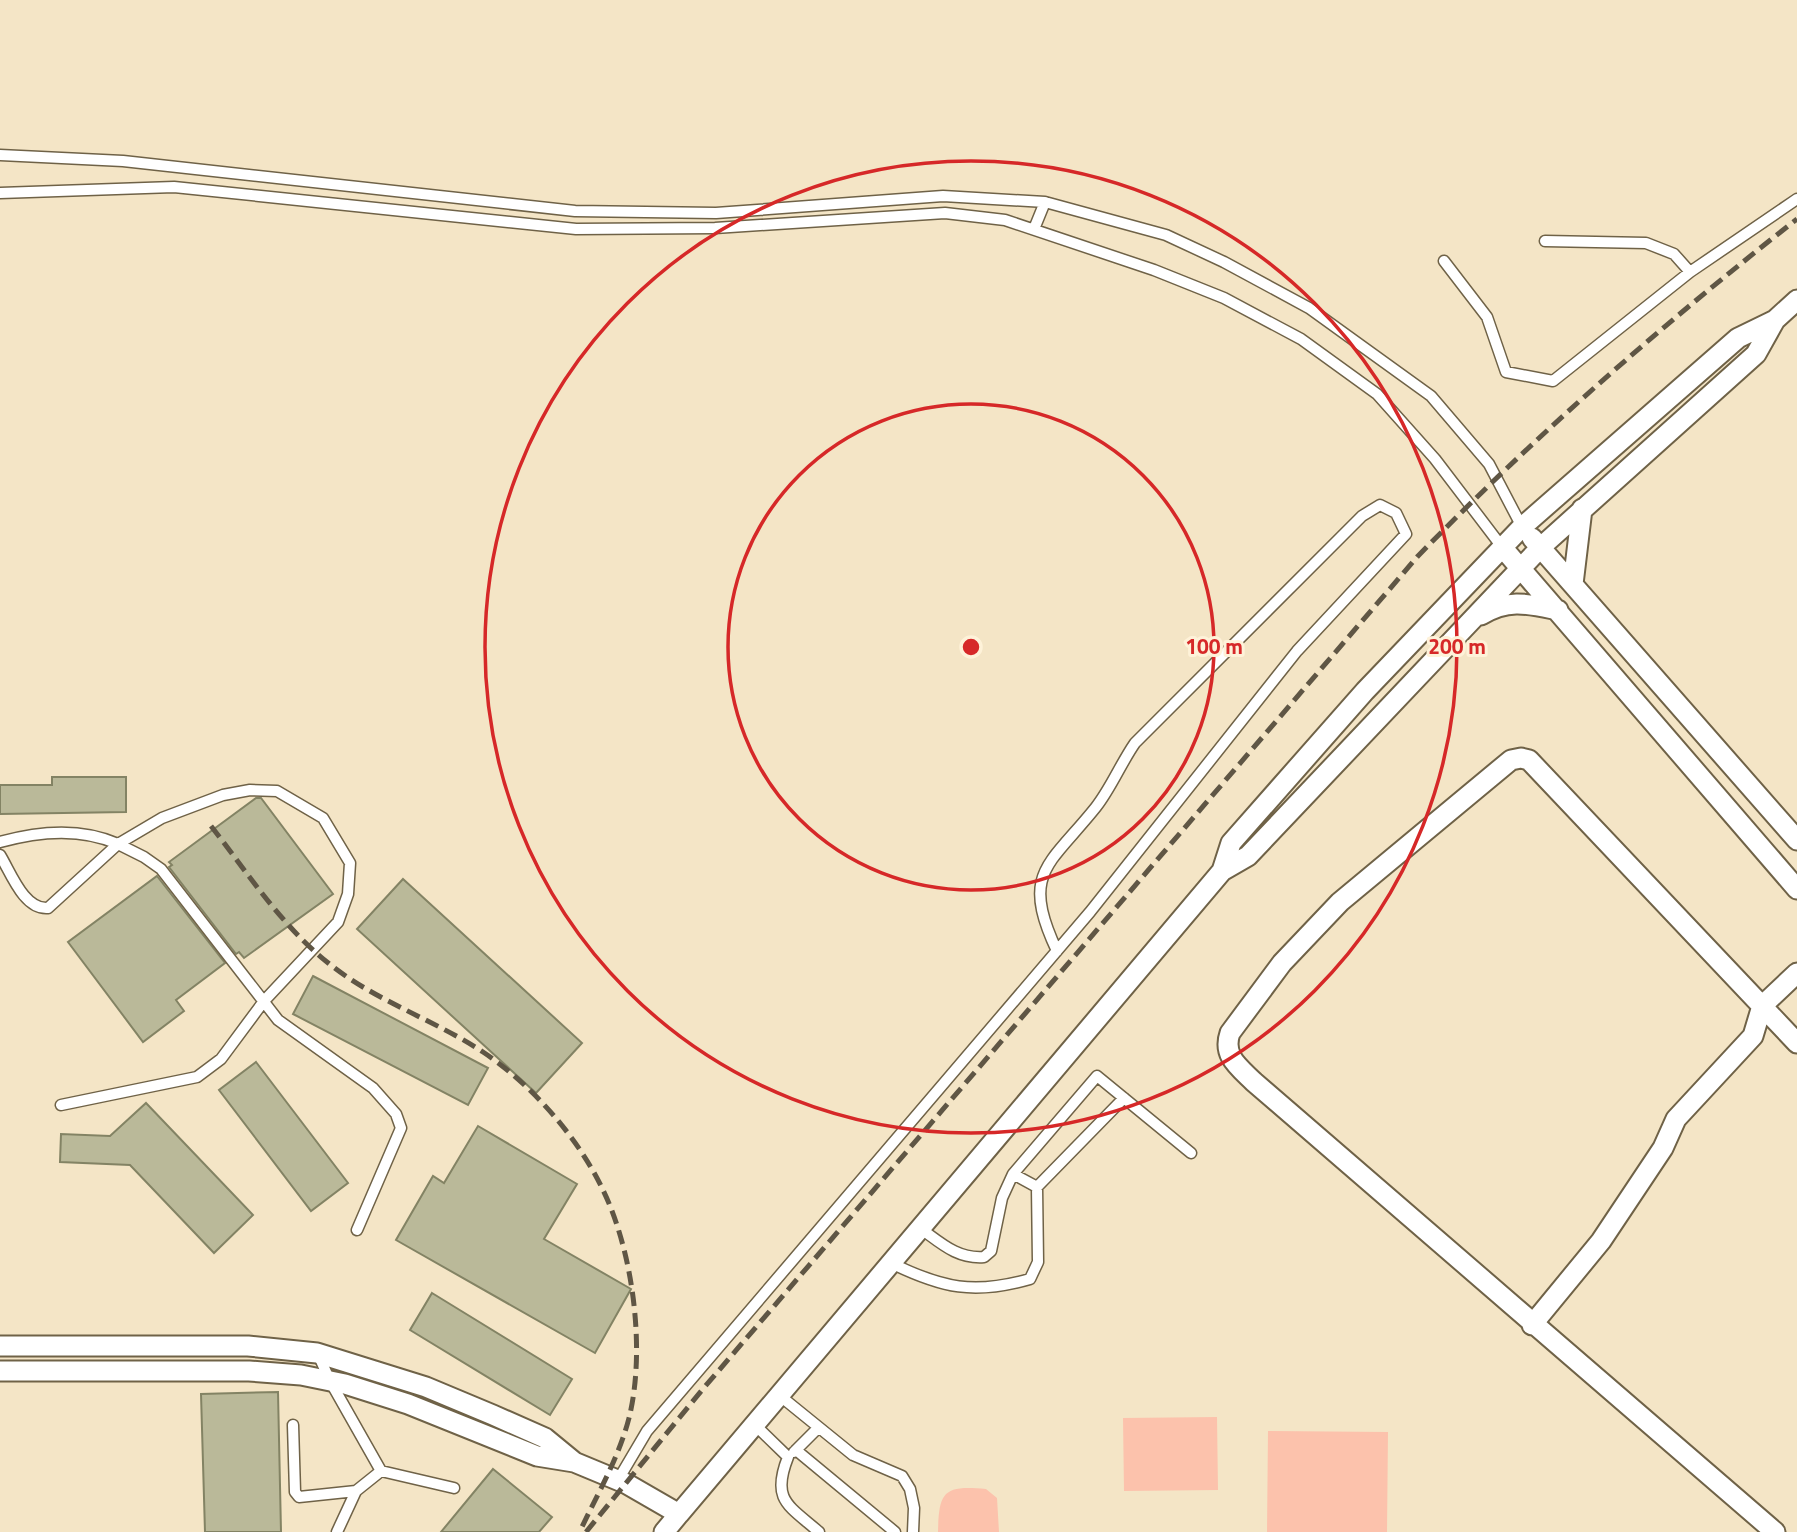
<svg xmlns="http://www.w3.org/2000/svg" width="1797" height="1532" font-family="'Titillium Web',sans-serif">
  <rect width="100%" height="100%" fill="#f4e5c6"/>
  <path fill="#fcc2ac" d="M1217 1417 1218 1490 1124 1491 1123 1418Z
    M1268 1431 1388 1432 1387 1532H1267Z
    M986 1489 997 1498 999 1532H938C939 1492 943 1485 986 1489Z"/>
  <path fill="#bab999" stroke="#838364" stroke-width="2" d="M52 777H126V812L0 814V785H52Z
    M256 798H261L333 894 244 958 239 952 236 954 169 867 172 865 169 862Z
    M157 876 225 963 176 1000 184 1011 143 1042 68 942Z
    M403 879 582 1043 536 1093 357 929Z
    M313 976 488 1068 468 1105 293 1014Z
    M256 1062 348 1183 311 1211 219 1090Z
    M146 1103 253 1215 214 1253 130 1165 60 1162 61 1134 110 1136Z
    M478 1126 577 1184 544 1239 631 1289 595 1353 396 1240 433 1176 444 1183Z
    M432 1293 572 1379 550 1415 410 1330Z
    M278 1392 281 1532H205L201 1394Z
    M493 1469 552 1517 539 1532H441Z"/>
  <g fill="none" stroke-linecap="round" stroke-linejoin="round">
    <defs>
      <path id="lane" d="M0 155 123 161 575 211 716 213 943 196 1045 202 1166 235 1224 262 1309 308 1431 396 1489 464 1522 527
        M0 193 174 187 576 229 715 228 945 213 1005 220 1154 270 1224 298 1301 339 1377 394 1435 459 1502 547
        M1034 229 1045 202
        M1545 241 1646 243 1674 254 1690 272
        M1444 261 1487 317 1506 372 1553 381 1690 272 1797 199
        M0 842C39 831 80 827 118 844L48 908C24 910 11 873 0 855
        M61 1105 197 1077 221 1059 264 1001 338 922 348 894 350 863 323 818 277 791 250 790 223 795 162 818 118 844 144 857 161 869 278 1020 373 1088 396 1114 401 1128 357 1230
        M1013 1174 1097 1076 1191 1153
        M1037 1187 1124 1098
        M891 1263C942 1288 974 1295 1030 1279L1038 1262 1037 1187 1013 1174 1002 1198 991 1251 984 1257C957 1259 941 1243 920 1228
        M318 1354 330 1381 381 1471
        M779 1395 853 1455 902 1476 910 1489 914 1508 913 1532
        M754 1424 788 1457C771 1500 788 1505 819 1532
        M293 1425 295 1492 299 1497 356 1491
        M796 1450 895 1532
        M794 1452 818 1428
        M618 1480 647 1431 1090 912 1297 651 1406 534 1396 513 1380 505 1362 516 1135 743C1121 763 1111 788 1096 807 1049 866 1020 872 1057 951
        M337 1532 356 1491 381 1471 454 1488"/>
      <path id="street" d="M1532 538 1797 840
        M1502 547 1797 889
        M1573 584 1582 509
        M1481 615C1508 598 1529 604 1558 610
        M1222 871 1231 843 1365 691 1522 527 1738 338 1775 320 1797 300
        M1532 1325 1601 1241 1663 1148 1676 1119 1753 1036 1762 1006 1797 973
        M0 1346H248L317 1353 426 1387 493 1415 545 1438 573 1461
        M0 1371H249L301 1375 345 1384 408 1404 537 1456 574 1462 627 1484 679 1514 1222 871 1248 856 1541 547 1756 354 1775 320
        M664 1532 679 1514
        M1775 1532 1254 1082C1239 1067 1222 1056 1230 1033L1282 963 1340 902 1511 760 1521 758 1529 760 1797 1043"/>
    </defs>
    <use href="#lane" stroke="#6f6247" stroke-width="13"/>
    <use href="#street" stroke="#6f6247" stroke-width="23"/>
    <use href="#lane" stroke="#fff" stroke-width="10"/>
    <use href="#street" stroke="#fff" stroke-width="19"/>
    <path stroke="#5f5645" stroke-width="5" stroke-dasharray="14 7" stroke-linecap="butt" d="M211 826C247 872 281 925 327 962 373 1000 433 1019 483 1052 531 1084 578 1137 603 1190 633 1252 646 1350 629 1418 619 1457 598 1493 581 1529
      M586 1532 702 1390 1418 556C1537 434 1663 324 1797 219"/>
  </g>
  <g fill="none" stroke="#d62828" stroke-width="3.5">
    <circle cx="971" cy="647" r="243"/>
    <circle cx="971" cy="647" r="486"/>
  </g>
  <circle cx="971" cy="647" r="10" fill="#d62828" stroke="#fef2d9" stroke-width="3.5"/>
  <g font-size="21" text-anchor="middle" font-weight="bold" fill="#d62828" stroke="#fef2d9" stroke-width="6" stroke-linejoin="round" paint-order="stroke">
    <text x="1214" y="654">100 m</text>
    <text x="1457" y="654">200 m</text>
  </g>
</svg>
